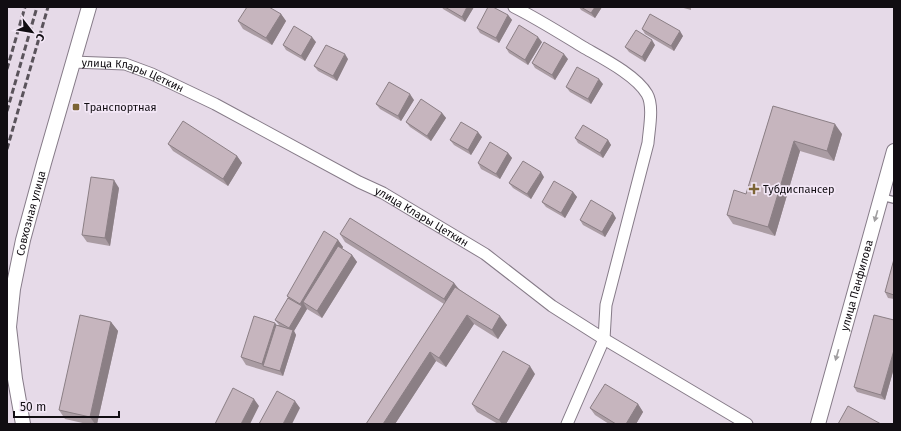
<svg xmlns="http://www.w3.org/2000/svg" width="901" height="431" font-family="'Fira Sans',sans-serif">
  <rect width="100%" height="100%" fill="#e6dae8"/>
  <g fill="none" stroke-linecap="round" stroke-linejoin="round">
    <defs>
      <path id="service" d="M882 197 894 200"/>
      <g id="minor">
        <path d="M514 7C538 19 560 33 583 47 602 58 636 75 647 94 654 106 649 129 648 143L606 305 604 339 567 424"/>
        <path id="s1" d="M73 62 125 64 152 74 215 104 359 182 383 193 485 254 552 306 604 339 747 424"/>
      </g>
      <g id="tertiary">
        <path id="s2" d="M23 424 15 379 9 327 13 289 23 240 44 163 89 7"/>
        <path id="s3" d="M818 424 894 151"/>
      </g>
    </defs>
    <use href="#service" stroke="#867b88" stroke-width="8"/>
    <use href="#minor" stroke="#867b88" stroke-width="13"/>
    <use href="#tertiary" stroke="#867b88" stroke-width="16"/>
    <use href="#service" stroke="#fff" stroke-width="5.5"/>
    <use href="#minor" stroke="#fff" stroke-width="11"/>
    <use href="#tertiary" stroke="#fff" stroke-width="14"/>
    <path stroke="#5a535b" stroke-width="3" stroke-dasharray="6 3" stroke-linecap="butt" d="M7 69 25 7
      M7 111 37 7
      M7 149 48 7"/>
  </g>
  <path fill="#aa9ca3" d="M442 7H474L465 22 443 9Z
    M579 7H602L595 18 581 10Z
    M680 7H691V10Z
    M281 14 286 21 272 45 243 29 238 21Z
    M508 15 512 20 499 43 480 33 477 28Z
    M642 29 683 36 674 51 645 34Z
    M316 42 305 61 286 50 283 45Z
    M542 42 528 65 509 53 506 48Z
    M655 45 645 62 629 52 625 47Z
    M348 59 337 81 318 71 314 66Z
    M568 59 555 80 535 68 532 63Z
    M603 84 591 104 570 92 566 87Z
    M414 100 401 121 380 109 376 104Z
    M773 106 842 134 834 161 800 151 775 236 733 224 727 215 746 194Z
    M442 113 446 118 431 141 410 127 406 122Z
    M482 137 471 155 454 145 450 140Z
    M575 138 608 140 611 145 603 158 578 143Z
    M168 144 237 156 242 163 228 186 173 151Z
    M508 153 512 158 500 179 481 169 478 163Z
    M544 177 531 199 513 188 509 183Z
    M119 188 110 246 87 242 82 235Z
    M573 192 577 197 565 218 546 207 542 202Z
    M616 218 605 237 583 225 580 220Z
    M340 234 454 283 459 289 507 325 498 339 474 324 446 367 436 361 395 424H366L444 304 345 242Z
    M338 240 343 247 342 249 352 255 357 262 322 318 307 309 294 331 296 335 283 376 246 365 241 357 275 323 276 325H279L275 320 288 298 287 296Z
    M894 259V299L888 298 885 292Z
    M894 320V368L885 400 857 392 854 387Z
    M111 322 118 331 97 424H87L65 419 59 410Z
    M535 374 506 424H498L477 412 472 404Z
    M638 404 643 412 636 424H609L595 415 590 408Z"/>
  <path fill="#8b7f85" d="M467 7H474L465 22 462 17Z
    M595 7H602L595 18 591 13Z
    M281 14 286 21 272 45 266 38Z
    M508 15 512 20 499 43 496 38Z
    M680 31 683 36 674 51 671 46Z
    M312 37 316 42 305 61 301 56Z
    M538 37 542 42 528 65 525 60Z
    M652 40 655 45 645 62 642 57Z
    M345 54 348 59 337 81 333 76Z
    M564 54 568 59 555 80 552 75Z
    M599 79 603 84 591 104 588 99Z
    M410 94 414 100 401 121 398 116Z
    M442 113 446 118 431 141 427 136Z
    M835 124 842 134 834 161 827 151Z
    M478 132 482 137 471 155 468 150Z
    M608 140 611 145 603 158 600 153Z
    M794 141 800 151 775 236 768 227Z
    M508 153 512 158 500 179 496 174Z
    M237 156 242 163 228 186 223 179Z
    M541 172 544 177 531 199 527 194Z
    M114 180 119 188 110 246 105 238Z
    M573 192 577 197 565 218 561 213Z
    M613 213 616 218 605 237 602 232Z
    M338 240 343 247 309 306 303 302 307 309 294 331 296 335 283 376 280 371 289 328 302 306 300 304Z
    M352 255 357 262 322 318 317 311Z
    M454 283 459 290 449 307 444 299Z
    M467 315 474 324 446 367 439 358Z
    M500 316 507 325 498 339 492 330Z
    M111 322 118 331 97 424H95L90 417Z
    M275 323 280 330 263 366 262 364Z
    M894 350V368L885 400 881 395Z
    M430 352 436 361 395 424H383Z
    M530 366 535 374 506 424H502L499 420Z
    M254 399 259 406 250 424H241Z
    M295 401 300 408 292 424H283Z
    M638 404 643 412 636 424H626Z"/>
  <path fill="#c6b5be" stroke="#8b7f85" d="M247 7H269L281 14 266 38 238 21Z
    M445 7H467L462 17Z
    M488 7H493L508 15 496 38 477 28Z
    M581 7H595L591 13Z
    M650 14 680 31 671 46 642 29Z
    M519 25 538 37 525 60 506 48Z
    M294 26 312 37 301 56 283 45Z
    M636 30 652 40 642 57 625 47Z
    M544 42 564 54 552 75 532 63Z
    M326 45 345 54 333 76 314 66Z
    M577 67 599 79 588 99 566 87Z
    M389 82 410 94 398 116 376 104Z
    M421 99 442 113 427 136 406 122Z
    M773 106 835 124 827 151 794 141 768 227 727 215 734 190 746 194Z
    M183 121 237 156 223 179 168 144Z
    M461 122 478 132 468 150 450 140Z
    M583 125 608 140 600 153 575 138Z
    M490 142 508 153 496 174 478 163Z
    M523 161 541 172 527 194 509 183Z
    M91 177 114 180 105 238 82 235Z
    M554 181 573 192 561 213 542 202Z
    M591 200 613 213 602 232 580 220Z
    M350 218 454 283 444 299 340 234Z
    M324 231 338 240 300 304 287 296Z
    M338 246 352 255 317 311 303 302Z
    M894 259V295L885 292Z
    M455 287 500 316 492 330 467 315 439 358 430 352 383 424H366Z
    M288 298 302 306 289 328 275 320Z
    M80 315 111 322 90 417 59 410Z
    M874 315 894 320V350L881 395 854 387Z
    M254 316 275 323 262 364 241 357Z
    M276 325 293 330 280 371 263 366Z
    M503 351 530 366 499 420 472 404Z
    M605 384 638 404 626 424H616L590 408Z
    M233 388 254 399 241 424H215Z
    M277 391 295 401 283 424H259Z
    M848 406 881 424H838Z"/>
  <defs><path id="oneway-solid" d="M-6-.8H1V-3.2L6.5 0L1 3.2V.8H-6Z"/></defs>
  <g fill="#a09ea0">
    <use href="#oneway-solid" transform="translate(876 216) rotate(106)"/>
    <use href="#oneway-solid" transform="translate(837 355) rotate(106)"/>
  </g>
  <g fill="#7c6435" stroke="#f3e7f6" stroke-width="1.5">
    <rect x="72" y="103" width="8" height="8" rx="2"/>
    <path d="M752 183h4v4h4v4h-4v4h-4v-4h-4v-4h4z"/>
  </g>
  <g text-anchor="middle" stroke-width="3.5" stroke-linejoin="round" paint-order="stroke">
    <g font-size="11" fill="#110d12" stroke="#f3e7f6">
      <text dy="4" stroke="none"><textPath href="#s1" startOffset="62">улица Клары Цеткин</textPath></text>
      <text dy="4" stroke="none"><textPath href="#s2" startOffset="214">Совхозная улица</textPath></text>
      <text dy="4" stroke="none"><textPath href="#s1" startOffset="386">улица Клары Цеткин</textPath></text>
      <text dy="4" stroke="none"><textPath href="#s3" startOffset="144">улица Панфилова</textPath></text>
    </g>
    <g font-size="11" fill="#110d12" stroke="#f3e7f6" text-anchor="start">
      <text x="84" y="111">Транспортная</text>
      <text x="763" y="193">Тубдиспансер</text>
    </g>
  </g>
  <rect width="901" height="431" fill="none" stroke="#110d12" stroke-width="16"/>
  <g transform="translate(32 32) rotate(121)" stroke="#f3e7f6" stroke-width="3" paint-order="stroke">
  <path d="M0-3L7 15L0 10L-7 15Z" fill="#110d12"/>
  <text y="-6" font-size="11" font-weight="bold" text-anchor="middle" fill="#110d12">С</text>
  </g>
  <path d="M14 411v6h105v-6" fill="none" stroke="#110d12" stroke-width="2"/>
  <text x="20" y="411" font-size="12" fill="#110d12" stroke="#f3e7f6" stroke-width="3" paint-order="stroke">50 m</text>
</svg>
